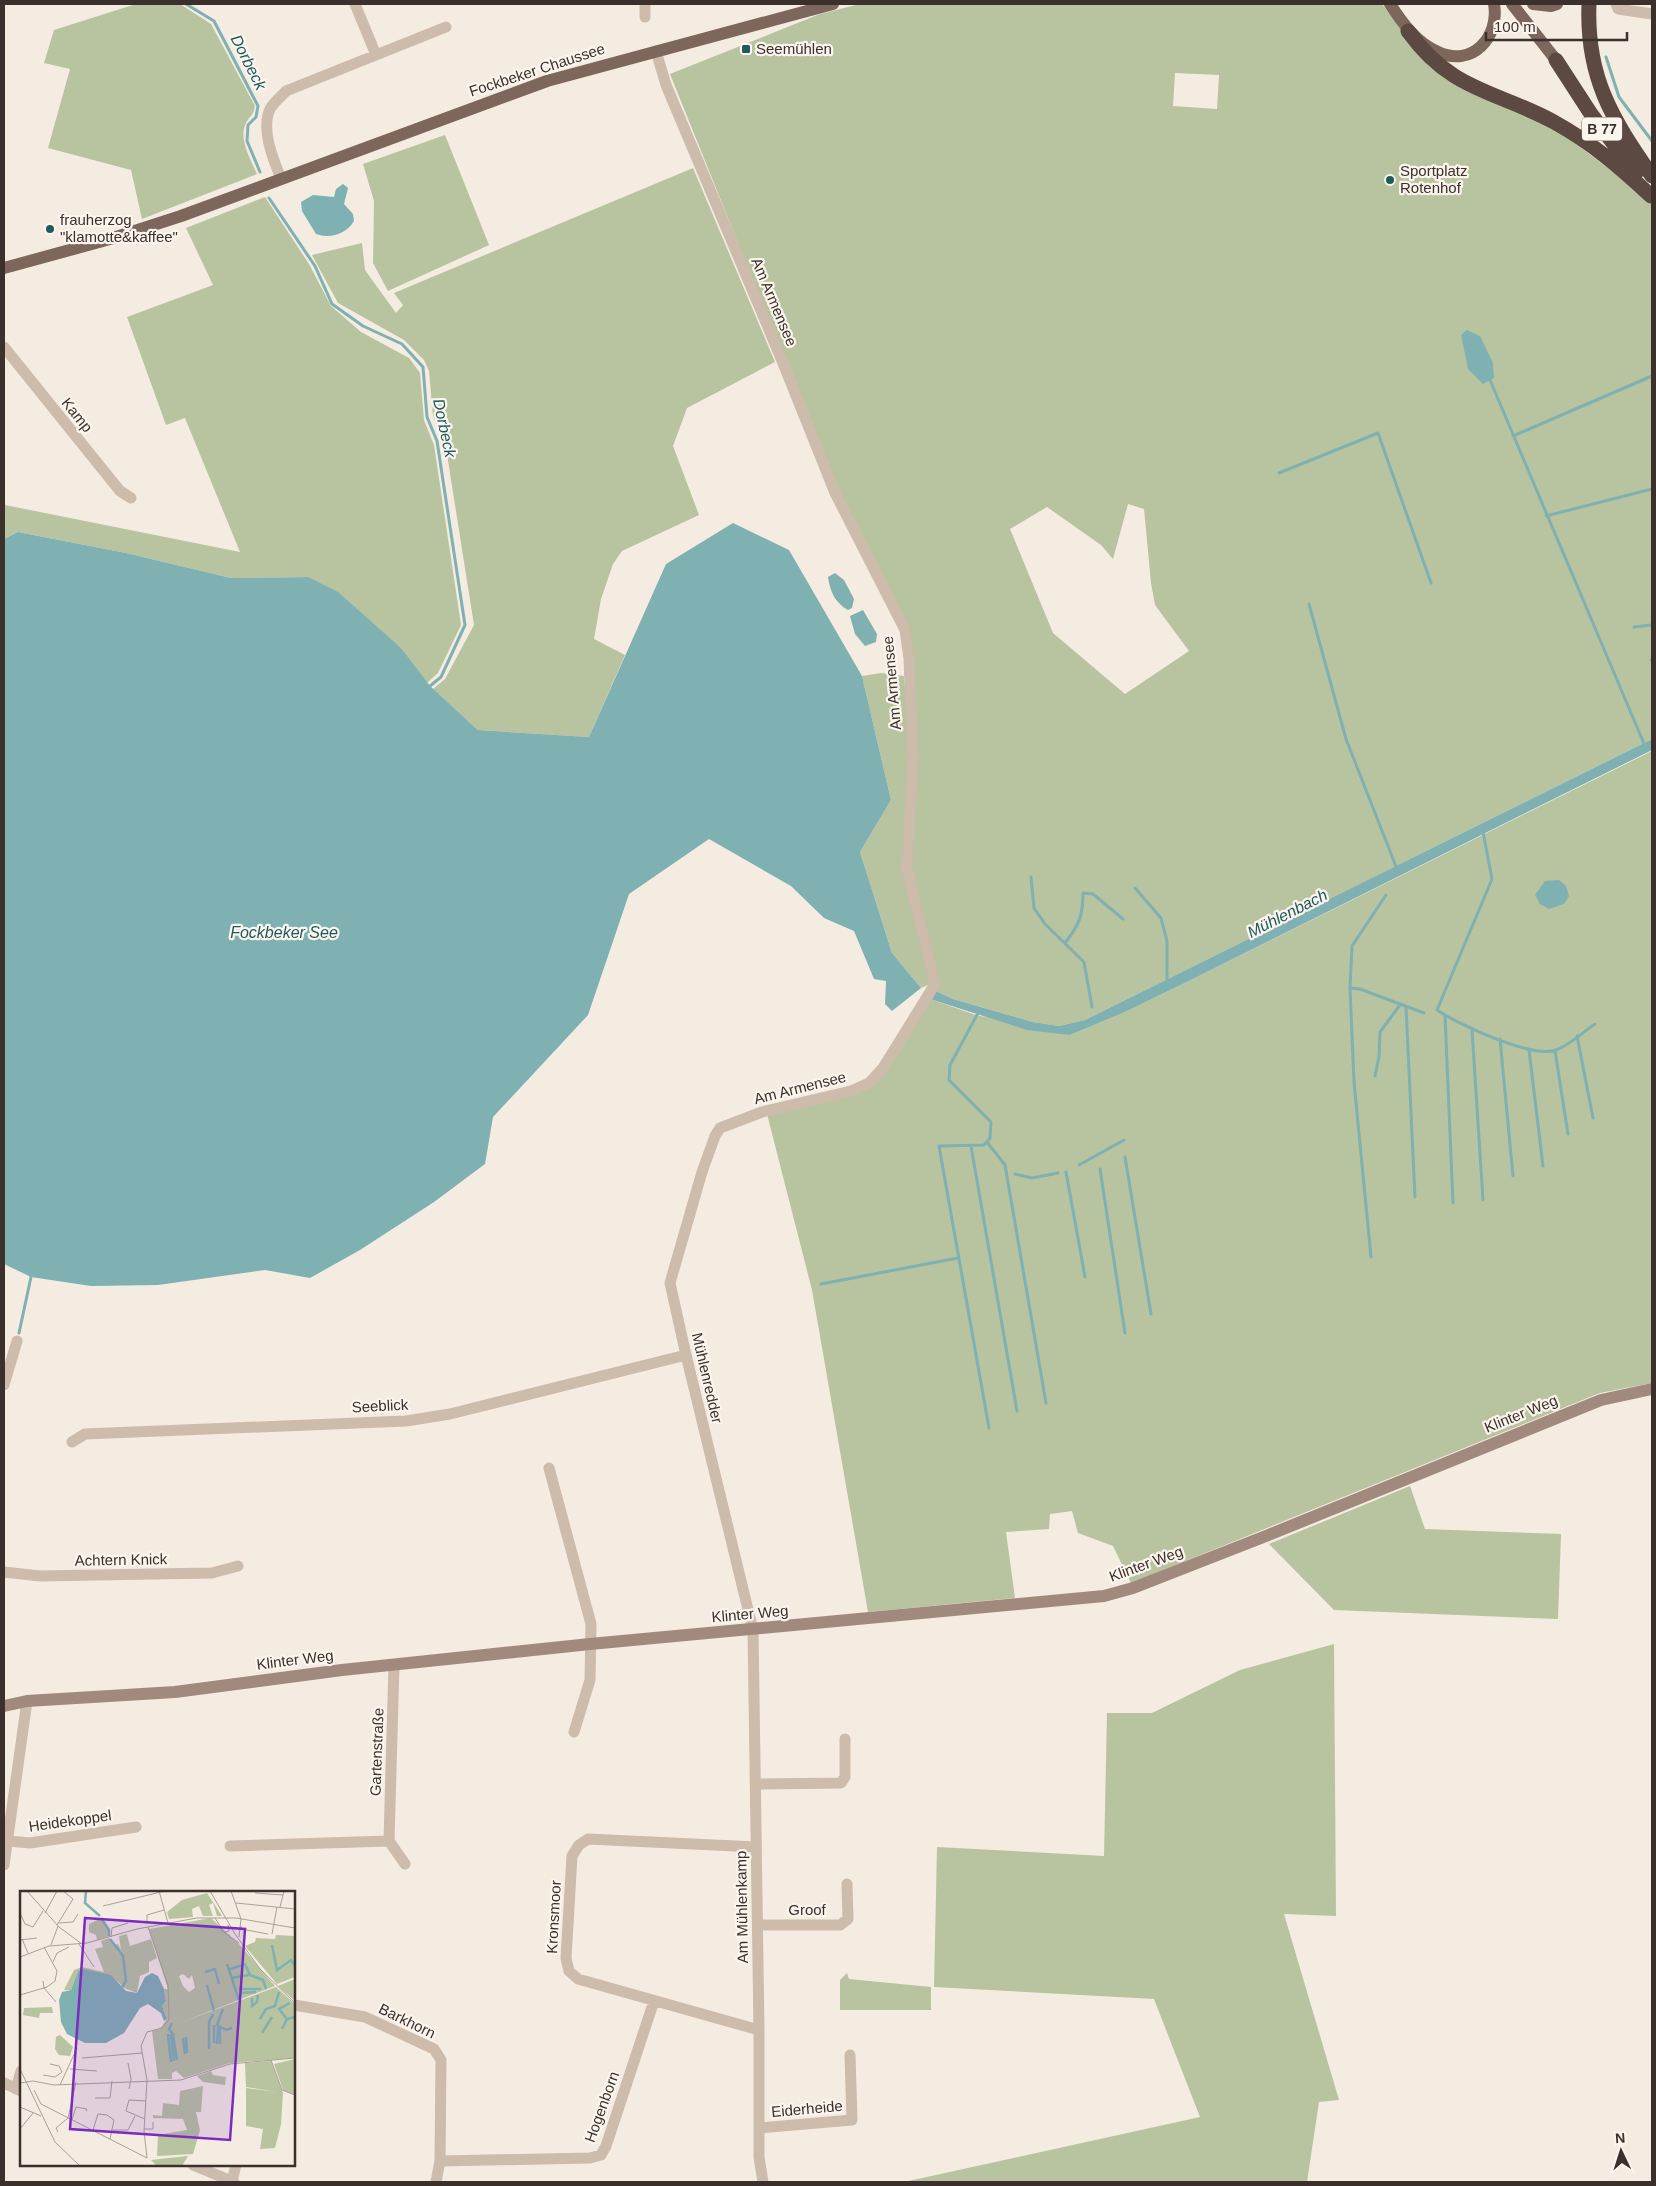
<svg xmlns="http://www.w3.org/2000/svg" width="1656" height="2186" font-family="Helvetica,sans-serif">
  <rect width="100%" height="100%" fill="#f4ebe1"/>
  <path fill="#b8c4a0" fill-rule="evenodd" d="M136 4H180L211 24 255 106C253 117 250 115 246 123 238 139 251 160 257 174L142 219 131 170 48 148 70 69 44 63 54 30Z
    M860 4H1382L1417 50 1551 125 1645 196 1652 205V739L1085 1020 1059 1026 1033 1022 953 999 934 990 911 869 907 630 838 491 670 74 820 14ZM1175 73 1219 75 1217 109 1173 106ZM1128 504 1144 509 1151 583 1155 605 1189 651 1125 694 1053 633 1010 529 1047 507 1101 545 1113 559Z
    M445 135 489 245 388 291 373 263 374 201 363 164Z
    M693 168 775 362 687 408 673 446 699 515 622 551 613 564 601 599 594 639 625 655 589 737 478 730 433 689 445 679 474 625 446 448 433 416 429 371 424 360 404 340 338 303 312 255 362 243 365 270 396 313 403 305 394 293Z
    M265 197 309 264 331 306 361 332 409 358 420 373 424 420 434 445 461 625 438 673 427 683 402 649 308 577 231 578 126 553 18 532 4 539V506L5 505 240 552 185 418 166 425 127 317 213 285 186 228Z
    M881 673 904 676 910 756 902 869 933 983 921 988 892 953 860 852 891 800 862 676Z
    M1652 751V1383L1600 1393 1131 1583 1113 1546 1078 1533 1072 1511 1050 1514 1049 1529 1006 1532 1015 1598 868 1612 812 1290 767 1114 871 1087 930 999 976 1015 1070 1035 1125 1012 1189 981Z
    M1410 1486 1425 1529 1561 1534 1558 1619 1334 1610 1269 1544Z
    M1334 1644 1336 1916 1284 1914 1339 2100 1319 2102 1307 2182H904L1200 2117 1154 1999 934 1987 937 1847 1104 1856 1107 1713H1152L1240 1670Z
    M847 1973 849 1979 931 1987V2010H840V1980Z"/>
  <path fill="#7fb0b2" d="M343 184 348 188 344 204 353 214 354 221C346 234 331 239 316 234L302 211 301 202 313 195 334 197 336 189Z
    M1467 330 1480 336 1493 363 1494 378 1483 384 1468 369 1461 335Z
    M733 523 789 550 862 676 891 800 860 852 892 953 921 988 892 1011 885 1004 886 981 874 979 854 931 824 918 791 886 709 839 629 894 588 1015 493 1117 485 1164 434 1202 360 1250 310 1278 265 1270 158 1285 91 1286 31 1277 4 1264V539L18 532 126 553 231 578 308 577 338 592 402 649 430 686 478 730 589 737 666 564Z
    M835 573 844 580 854 599 852 608 848 610C835 603 830 591 828 577Z
    M863 610 877 634 876 642 865 646 855 634 850 616Z
    M1652 739V750L1189 981 1125 1012 1070 1035 1027 1030 930 999 934 990 953 999 1033 1022 1059 1026 1085 1020Z
    M1559 880 1566 886 1569 896 1564 904 1549 909 1540 904 1535 895 1545 881Z"/>
  <g fill="none" stroke-linecap="round" stroke-linejoin="round">
    <path stroke="#7fb0b2" stroke-width="3" d="M186 4 214 21 258 106 256 117 248 125 247 141 260 172
      M1606 57 1619 97 1652 141
      M269 198 315 266 332 304 363 326 402 344 423 367 427 417 437 441 465 625 441 677 430 686
      M1490 380 1645 746
      M1513 436 1652 376
      M1279 473 1378 433 1431 583
      M1546 516 1652 489
      M1309 604 1346 739 1397 869
      M1634 627 1652 625
      M1651 660H1652
      M1483 832 1492 879 1437 1010C1457 1024 1533 1059 1556 1050 1570 1045 1583 1032 1595 1024
      M1031 877 1034 908 1045 924 1084 962 1092 1007
      M1135 888 1161 918 1167 941V984
      M1065 943C1079 925 1083 916 1083 893L1093 894 1123 919
      M1350 988 1360 989 1424 1013
      M1406 1007 1415 1197
      M978 1013 950 1065 949 1080 991 1122 990 1138 984 1145 939 1146 989 1428
      M1445 1016 1453 1203
      M1472 1030 1483 1200
      M1577 1036 1593 1118
      M1500 1039 1513 1176
      M1529 1050 1543 1166
      M1555 1051 1568 1134
      M1375 1076 1379 1057 1380 1032 1400 1005
      M987 1142 1005 1165 1046 1403
      M971 1146 1017 1411
      M1125 1157 1151 1314
      M1079 1165 1124 1140
      M1100 1169 1125 1333
      M1066 1172 1085 1277
      M1015 1174 1032 1178 1058 1173
      M1371 1257 1354 1082 1350 988 1352 946 1386 895
      M821 1284 958 1258
      M19 1333 31 1277"/>
    <path stroke="#cdbbac" stroke-width="11" d="M355 4 376 55
      M645 4V17
      M1616 4 1618 9 1652 14
      M656 51 666 85 783 363 835 493 905 630 909 659 913 756 907 869 935 984 883 1068 869 1083 851 1091 762 1112 720 1128 715 1136 702 1172 670 1283 686 1355 753 1630 759 2030V2157L763 2182
      M281 178C273 160 261 128 270 109 273 103 282 96 286 91L446 27
      M4 347 120 491 131 498
      M4 1385 17 1341
      M72 1442 85 1434 406 1421 450 1414 686 1355
      M549 1468 591 1624 590 1680 574 1732
      M4 1572 40 1576 212 1573 238 1566
      M756 1784 841 1783 845 1777V1739
      M8 1841 30 1843 136 1827
      M389 1841 405 1864
      M230 1846 389 1841 394 1665
      M756 1847 588 1839 579 1845 572 1856 566 1958 569 1971 578 1979 759 2030
      M4 1865 27 1701
      M758 1925H840L848 1919 847 1884
      M294 2005 365 2017 434 2049 441 2060 440 2161 436 2182
      M4 2083 21 2091
      M16 2089 21 2071
      M759 2128 852 2120 850 2055
      M440 2161 590 2158 601 2155 606 2146 654 2001
      M193 2165 234 2182
      M232 2181 236 2165"/>
    <path stroke="#a18a7d" stroke-width="12" d="M4 1706 27 1701 175 1692 342 1670 590 1644 1104 1596 1133 1588 1266 1536 1601 1400 1652 1389"/>
    <path stroke="#7d675c" stroke-width="12" d="M1390 4C1403 24 1416 42 1438 52 1472 68 1500 37 1494 4
      M1512 4 1556 60
      M1533 4 1551 6 1557 4
      M4 268 110 239 181 216 547 81 833 4"/>
    <path stroke="#5c4a42" stroke-width="15" d="M1589 4C1586 77 1612 119 1652 176
      M1408 31C1452 92 1495 90 1554 122 1592 143 1620 167 1651 196
      M1556 60 1591 114 1636 173"/>
  </g>
  <g fill="#1f5a5e" stroke="#fbf5ee" stroke-width="2">
    <rect x="741" y="44" width="10" height="10" rx="2.5"/>
    <circle cx="1390" cy="180" r="5"/>
    <circle cx="50" cy="229" r="5"/>
  </g>
  <g text-anchor="middle" stroke-width="4.5" stroke-linejoin="round" paint-order="stroke">
    <rect fill="#fbf5ee" stroke="#756b66" stroke-width="1" x="1582" y="117.5" width="40" height="23" rx="4"/>
    <g font-size="14" font-weight="bold" fill="#3b302b">
      <text x="1602" y="134">B 77</text>
    </g>
    <g font-size="15" fill="#3b302b" stroke="#fbf5ee" text-anchor="start">
      <text x="756" y="54">Seemühlen</text>
      <text x="1400" y="176">Sportplatz<tspan x="1400" dy="17">Rotenhof</tspan></text>
      <text x="60" y="225">frauherzog<tspan x="60" dy="17">"klamotte&amp;kaffee"</tspan></text>
    </g>
    <g font-size="15" fill="#3b302b" stroke="#fbf5ee">
      <text transform="translate(537 70) rotate(-18)" y="5">Fockbeker Chaussee</text>
      <text transform="translate(774 302) rotate(67)" y="5">Am Armensee</text>
      <text transform="translate(77 415) rotate(51)" y="5">Kamp</text>
      <text transform="translate(892 683) rotate(-95)" y="5">Am Armensee</text>
      <text transform="translate(800 1088) rotate(-14)" y="5">Am Armensee</text>
      <text transform="translate(707 1378) rotate(77)" y="5">Mühlenredder</text>
      <text transform="translate(380 1406) rotate(-3)" y="5">Seeblick</text>
      <text transform="translate(1521 1414) rotate(-22)" y="5">Klinter Weg</text>
      <text transform="translate(121 1560) rotate(-1)" y="5">Achtern Knick</text>
      <text transform="translate(1146 1564) rotate(-20)" y="5">Klinter Weg</text>
      <text transform="translate(750 1614) rotate(-5)" y="5">Klinter Weg</text>
      <text transform="translate(295 1660) rotate(-7)" y="5">Klinter Weg</text>
      <text transform="translate(377 1752) rotate(-88)" y="5">Gartenstraße</text>
      <text transform="translate(70 1821) rotate(-8)" y="5">Heidekoppel</text>
      <text transform="translate(742 1907) rotate(-91)" y="5">Am Mühlenkamp</text>
      <text x="807" y="1915">Groof</text>
      <text transform="translate(554 1917) rotate(-87)" y="5">Kronsmoor</text>
      <text transform="translate(407 2021) rotate(26)" y="5">Barkhorn</text>
      <text transform="translate(602 2107) rotate(-70)" y="5">Hogenborn</text>
      <text transform="translate(807 2109) rotate(-5)" y="5">Eiderheide</text>
    </g>
    <g font-size="16" font-style="italic" fill="#1f5a5e" stroke="#fbf5ee">
      <text transform="translate(249 62) rotate(63)" y="6">Dorbeck</text>
      <text transform="translate(445 428) rotate(78)" y="6">Dorbeck</text>
      <text transform="translate(1287 913) rotate(-27)" y="6">Mühlenbach</text>
      <text x="284" y="938">Fockbeker See</text>
    </g>
  </g>
  <g transform="translate(20 1891)">
    <rect width="275" height="275" fill="#f4ebe1"/>
    <path d="M187 2 202 25H197L193 12 189 14 193 25H183L179 15 172 18 173 26 149 28 147 21 162 9ZM81 27 89 39V45L77 49 76 44 69 41V33ZM191 27 219 53 255 95 157 133 256 96 275 113V167L210 172 164 187 156 180 152 182V188H138L132 140 140 138 147 128 142 115 146 110 144 98H148L129 38ZM163 83 169 88 172 84 175 97 169 101 163 95 159 85ZM107 43 110 55 131 48 137 67 129 71V81L120 85 117 102 102 96 106 90 104 65 96 59 103 66 105 90 103 95 91 85 58 80 51 99H44L54 79 62 76 84 81 75 58 83 56 81 50 89 47 93 54 98 53 101 59 99 45ZM256 44 275 45V86L257 93 225 55 235 51 236 47 255 48ZM275 88V110L258 95ZM32 116 33 122H20L19 127 3 124 4 117ZM40 144 53 156 50 165 39 164 35 158 36 146ZM275 168V204L263 199 254 173ZM251 170 263 202 261 233 255 257 275 270 255 257 240 258 243 238 226 235V197L258 201 226 196 225 172ZM191 180 193 184 206 186 205 194 183 191 177 185ZM183 195 181 221H176L180 239 173 263 137 265 138 244 167 239 163 228 133 227V224L142 225 143 212 159 214 160 200ZM168 265 162 275H137L131 269Z" fill="#b8c4a0" fill-rule="evenodd"/>
    <path d="M63 78 91 84 106 100 117 102 125 86 132 82 138 85 144 98 146 110 142 115 147 128 144 130 141 122 128 113 120 117 104 142 86 152H65L47 143 41 131 39 109 42 101 51 99 58 80Z" fill="#7fb0b2"/>
    <path fill="none" stroke="#7fb0b2" stroke-width="2.5" d="M66 0 65 12 80 25M81 27 89 39V45M90 48 103 65 106 90 102 96M252 54 257 79 271 69 275 75M207 73 219 109M208 79 225 73 230 84 243 89 246 98M185 81 195 78 199 93M211 87 229 84M187 94 194 120M219 98H241M220 102 236 101M232 107V115L237 111 238 104M203 118 197 134 206 139 212 137M266 127 259 118 270 112M240 128 246 118 255 115 259 101M262 138 267 128 275 126M242 142 252 126M151 144 154 170M153 144 157 169M166 146 167 162M163 147 165 163M194 152V134M197 153 198 136M200 153V136M189 158V131L193 123M151 171 148 144 153 143 149 138 152 132"/>
    <path fill="none" stroke="#aaa098" stroke-width="1" d="M7 0 39 36 62 53M139 0 148 32M190 0 215 43M211 0 221 28M235 2 263 4M216 12 275 18M83 15 145 0M260 16 264 0M0 22 5 33 13 36 23 20M25 22 37 0M195 27 204 41 209 40 208 34M39 32 53 31 58 23M127 33V24L144 19M37 34 53 8 43 0M221 35V38L248 43M201 39 219 52M215 43 240 78 275 112M252 43 257 16M91 46 92 37 108 32M219 46 221 28M2 48 8 62M0 49 17 47M59 53 74 76M31 54 38 35M0 66 29 55 67 52 117 38 177 27H216L275 37M33 71 37 62 49 56M23 90 24 97 36 111M0 104 27 96 35 90 37 80 24 56M62 167 122 162M251 169 262 199 275 204M108 172 111 188 109 198M0 178 35 251 60 275M50 178 77 180M23 184 35 186 42 181 39 175 30 173M0 192 13 190 34 194 161 189 210 173 275 167M40 194 57 157M14 199 21 213 127 267M75 207H90L92 190M0 216 21 225M48 227 56 191M125 228 106 220 109 209 126 210M52 229 56 216 67 218 66 220M0 238 13 222M124 238H133V231M73 239 78 223 87 224 94 229 90 248M93 239H108L115 225M38 241 36 237 48 227M127 267 124 240 127 189 121 155 127 141 142 137 149 128 148 94 128 36"/>
    <path fill="#7b2cbf" fill-opacity="0.15" stroke="#7b2cbf" stroke-width="2.5" d="M65 27 225 38 210 249 50 238Z"/>
    <rect width="275" height="275" fill="none" stroke="#3b302b" stroke-width="2.5"/>
  </g>
  <rect width="1656" height="2186" fill="none" stroke="#3b302b" stroke-width="10"/>
  <g transform="translate(1621 2151) rotate(356)" stroke="#fbf5ee" stroke-width="4" paint-order="stroke">
  <path d="M0-4L9 19L0 12L-9 19Z" fill="#3b302b"/>
  <text y="-8" font-size="14" font-weight="bold" text-anchor="middle" fill="#3b302b">N</text>
  </g>
  <path d="M1486 32v8h141v-8" fill="none" stroke="#3b302b" stroke-width="2.5"/>
  <text x="1494" y="32" font-size="15" fill="#3b302b" stroke="#fbf5ee" stroke-width="4" paint-order="stroke">100 m</text>
</svg>
